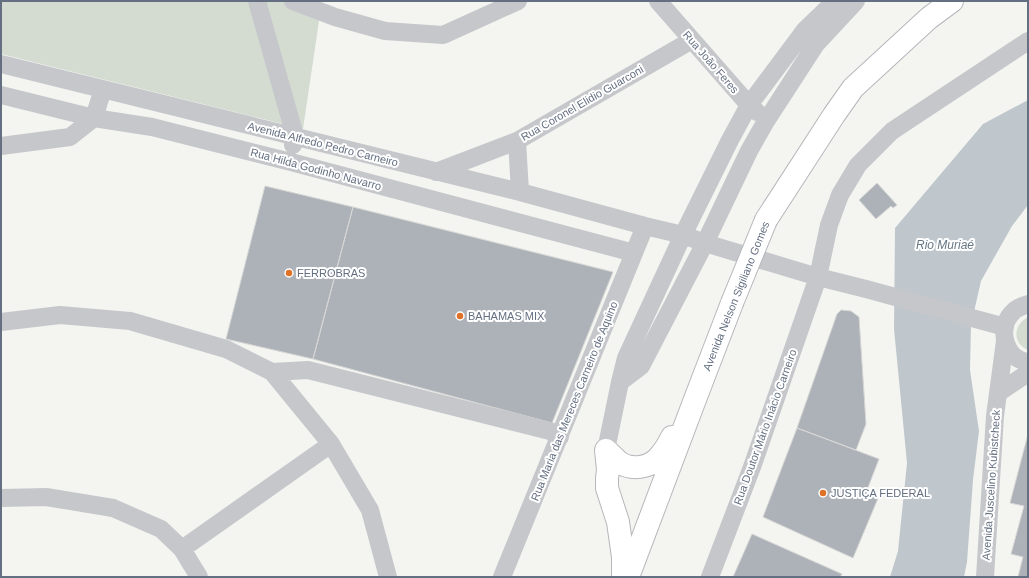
<svg xmlns="http://www.w3.org/2000/svg" width="1029" height="578" font-family="Helvetica,sans-serif">
  <rect width="100%" height="100%" fill="#f4f5f1"/>
  <path fill="#d4dcd2" d="M1 1H322L303 129 1 54Z
    M1028 317V350C1012 343 1013 325 1028 317Z"/>
  <path fill="#bfc7cd" d="M1028 100V205L1012 226 981 281 971 325 970 370 979 431 973 480 967 562 964 577H890L898 551 907 463 894 329 895 228 983 124Z"/>
  <path fill="#adb2b9" stroke="#d6d6d4" d="M877 183 897 205 893 208 891 206 876 219 859 200Z
    M265 186 353 207 313 359 226 339Z
    M353 207 613 272 552 423 313 359Z
    M841 310 851 311 859 317 866 424 856 450 797 428 837 314Z
    M797 428 879 459 867 490 879 496 853 558 763 517Z
    M1028 434V577H1018L1023 557 1011 554 1024 506 1010 503Z
    M752 534 842 574 840 577H733Z"/>
  <g fill="none" stroke-linecap="round" stroke-linejoin="round">
    <defs>
      <path id="highway" d="M766 220 834 115 853 88 929 18 952 1
        M606 450 608 470 607 478V488L618 522 623 557V577
        M606 450C611 454 615 459 620 463 632 470 649 468 658 458 664 452 668 445 672 437
        M628 577 694 402 732 303"/>
    </defs>
    <use href="#highway" stroke="#b5b7bb" stroke-width="24"/>
    <path stroke="#c5c7cb" stroke-width="18" d="M257 1 295 136 293 145
      M293 1 335 17 385 31 443 35 518 1
      M658 1 749 105 757 112
      M1 64 520 192 645 226 683 235 705 243 818 277 866 289 1005 327
      M1 95 94 118 103 89
      M517 141 520 192
      M1 146 70 137 94 118 152 127 291 162 634 253
      M436 172 517 141 692 40
      M1028 304C1022 306 1016 308 1012 313 997 329 1005 359 1028 362
      M1 322 60 315 130 321 226 349 272 372 308 370 550 431 560 437
      M272 372 331 444 370 510 388 577
      M620 382 641 366 705 243 749 151 766 121 816 44 856 1
      M998 393 1028 373
      M606 450 620 382 626 358 683 235 730 140 749 105 805 30 835 1
      M1 498 46 497 113 508 161 529 182 549 199 577
      M182 549 331 444
      M502 577 645 226
      M710 577 752 467 818 277 829 225 840 195 858 165 892 131 1028 41
      M985 577 995 416 1005 341"/>
    <use href="#highway" stroke="#fff" stroke-width="22"/>
    <defs>
      <path id="highway-bridge" d="M732 303 766 220"/>
    </defs>
    <use href="#highway-bridge" stroke="#b5b7bb" stroke-width="24" stroke-linecap="butt"/>
    <use href="#highway-bridge" stroke="#fff" stroke-width="22"/>
  </g>
  <g fill="#df7227" stroke="#fff" stroke-width="1.5">
    <circle cx="289" cy="273" r="4"/>
    <circle cx="460" cy="316" r="4"/>
    <circle cx="823" cy="493" r="4"/>
  </g>
  <g text-anchor="middle" stroke-width="4" stroke-linejoin="round" paint-order="stroke">
    <g font-size="11" fill="#646f81" stroke="#fff">
      <text transform="translate(711 62) rotate(49)" y="4">Rua João Feres</text>
      <text transform="translate(582 103) rotate(-30)" y="4">Rua Coronel Elidio Guarconi</text>
      <text transform="translate(323 144) rotate(14)" y="4">Avenida Alfredo Pedro Carneiro</text>
      <text transform="translate(316 169) rotate(15)" y="4">Rua Hilda Godinho Navarro</text>
      <text transform="translate(736 296) rotate(-68)" y="4">Avenida Nelson Sigiliano Gomes</text>
      <text transform="translate(574 401) rotate(-68)" y="4">Rua Maria das Mereces Carneiro de Aquino</text>
      <text transform="translate(765 427) rotate(-70)" y="4">Rua Doutor Mário Inácio Carneiro</text>
      <text transform="translate(991 485) rotate(-86)" y="4">Avenida Juscelino Kubistcheck</text>
    </g>
    <g font-size="11" fill="#646f81" stroke="#fff" text-anchor="start">
      <text x="297" y="277">FERROBRAS</text>
      <text x="468" y="320">BAHAMAS MIX</text>
      <text x="831" y="497">JUSTIÇA FEDERAL</text>
    </g>
    <g font-size="12" font-style="italic" fill="#657785" stroke="#fff">
      <text x="945" y="249">Rio Muriaé</text>
    </g>
  </g>
  <rect width="1029" height="578" fill="none" stroke="#646f81" stroke-width="4"/>
</svg>
